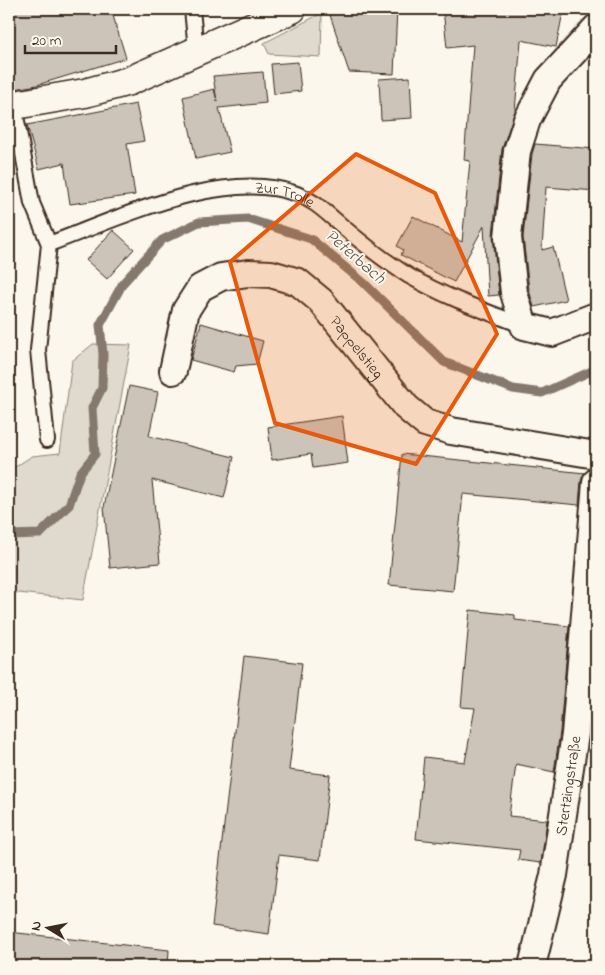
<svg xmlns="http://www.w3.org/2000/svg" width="605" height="975" font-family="'Indie Flower',sans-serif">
  <rect width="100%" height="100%" fill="#fbf7ec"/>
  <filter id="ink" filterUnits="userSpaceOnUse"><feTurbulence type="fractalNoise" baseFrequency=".02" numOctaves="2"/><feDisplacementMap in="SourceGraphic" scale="10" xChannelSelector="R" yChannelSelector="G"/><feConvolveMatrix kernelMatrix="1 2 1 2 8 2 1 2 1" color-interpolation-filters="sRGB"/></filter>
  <g filter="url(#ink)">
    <path fill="#dfd9ce" stroke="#8d8276" d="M322 13 321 57 269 54 264 43Z
      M93 344 131 345 83 600 9 592V471L32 456 60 453 72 361Z"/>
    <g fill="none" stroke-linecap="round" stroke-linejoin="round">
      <path stroke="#85796d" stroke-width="9" d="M9 535 40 534 69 505 80 473 95 454 92 408 102 388 103 354 100 325 123 283 162 240 199 222 248 219 311 239 364 283 444 362 513 389 542 393 596 369"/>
    </g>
    <path fill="#ccc4b9" stroke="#3b2a1e" d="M9 9H111L126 58 37 85 9 90Z
      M328 9H397L394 74 349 72Z
      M443 9H546L563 12 556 47 521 40 515 111 502 149 493 235 499 295 488 296 484 226 454 282 401 255 403 250 397 246 413 216 462 242 470 161 464 160 473 45 447 48Z
      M298 62 301 91 274 94 271 64Z
      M263 72 266 103 219 108 230 152 196 159 183 97 214 89 217 101 213 76Z
      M410 77 412 118 381 120 379 79Z
      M136 104 144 141 127 144 135 195 70 204 64 163 39 169 27 125Z
      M535 144 596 149V191L546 187 542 250 553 247 566 300 534 307 529 290 523 237 532 154Z
      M113 230 134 249 107 279 86 260Z
      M201 323 263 341 257 364 236 366 234 372 191 360Z
      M129 386 158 392 149 436 234 457 224 498 152 480 160 563 110 568 104 507Z
      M342 416 348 463 313 468 311 454 272 460 268 427Z
      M402 454 585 473 581 481 579 505 463 494 453 591 389 585Z
      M470 610 515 615V620L569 626 560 732 554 772 516 764 509 816 547 820 541 863 518 860 520 850 416 839 424 757 465 762 475 708 461 707Z
      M244 656 302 663 289 770 330 775 320 860 279 855 269 934 212 926Z
      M596 660V740H589Z
      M9 932 169 950 168 966H9Z"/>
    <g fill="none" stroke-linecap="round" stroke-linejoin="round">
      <defs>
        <g id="lane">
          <path d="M192 9 196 50"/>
          <path d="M14 105 32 203 49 244 38 350 47 440"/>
          <path id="s1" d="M49 244C117 219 225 167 297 194 312 200 321 208 334 219 357 239 383 260 409 276 445 297 485 311 524 326"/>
        </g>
        <g id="street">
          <path d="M596 28 548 80 527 120 517 151 508 237 514 293 524 326 552 333 596 316"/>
          <path id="s2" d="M173 371 186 310 200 288 221 277 248 273 271 274 298 282 321 301 406 407 425 423 451 431 596 455"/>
          <path id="s3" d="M532 966 554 875 575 734 596 482"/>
        </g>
        <path id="secondary" d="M9 106 85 93 129 81 292 9"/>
      </defs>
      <use href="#lane" stroke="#3b2a1e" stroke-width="18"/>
      <use href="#street" stroke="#3b2a1e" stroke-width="30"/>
      <use href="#secondary" stroke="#3b2a1e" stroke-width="31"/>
      <use href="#lane" stroke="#fbf7ec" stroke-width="14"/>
      <use href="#street" stroke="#fbf7ec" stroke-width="26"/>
      <use href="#secondary" stroke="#fbf7ec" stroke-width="28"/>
    </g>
  </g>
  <path fill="#e8590c" fill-opacity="0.2" stroke="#e8590c" stroke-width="4" stroke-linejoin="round" d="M356 154 435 193 497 334 416 464 275 423 230 262Z"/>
  <g text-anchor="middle" stroke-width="4" stroke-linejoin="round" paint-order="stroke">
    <g font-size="16" fill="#3b2a1e" stroke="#fbf7ec">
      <text dy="6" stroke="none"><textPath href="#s1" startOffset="246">Zur Trolle</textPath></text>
      <text dy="6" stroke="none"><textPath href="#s2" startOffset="279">Pappelstieg</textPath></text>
      <text dy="6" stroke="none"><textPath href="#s3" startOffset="184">Stertzingstraße</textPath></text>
    </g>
    <g font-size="18" font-style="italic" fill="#605246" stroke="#fbf7ec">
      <text transform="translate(356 256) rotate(41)" y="6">Peterbach</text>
    </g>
  </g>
  <rect width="605" height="975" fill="none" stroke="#fbf7ec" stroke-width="30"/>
  <rect x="15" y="15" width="575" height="945" fill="none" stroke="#3b2a1e" stroke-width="2" filter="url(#ink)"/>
  <g transform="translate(48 928) rotate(280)" stroke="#fbf7ec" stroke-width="4" paint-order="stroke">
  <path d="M0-4L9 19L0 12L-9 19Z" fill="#3b2a1e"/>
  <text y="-8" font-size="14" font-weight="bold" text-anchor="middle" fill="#3b2a1e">N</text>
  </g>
  <path d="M25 45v8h91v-8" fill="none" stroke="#3b2a1e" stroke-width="2.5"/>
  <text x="32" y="45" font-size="15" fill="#3b2a1e" stroke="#fbf7ec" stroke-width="4" paint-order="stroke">20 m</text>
</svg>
